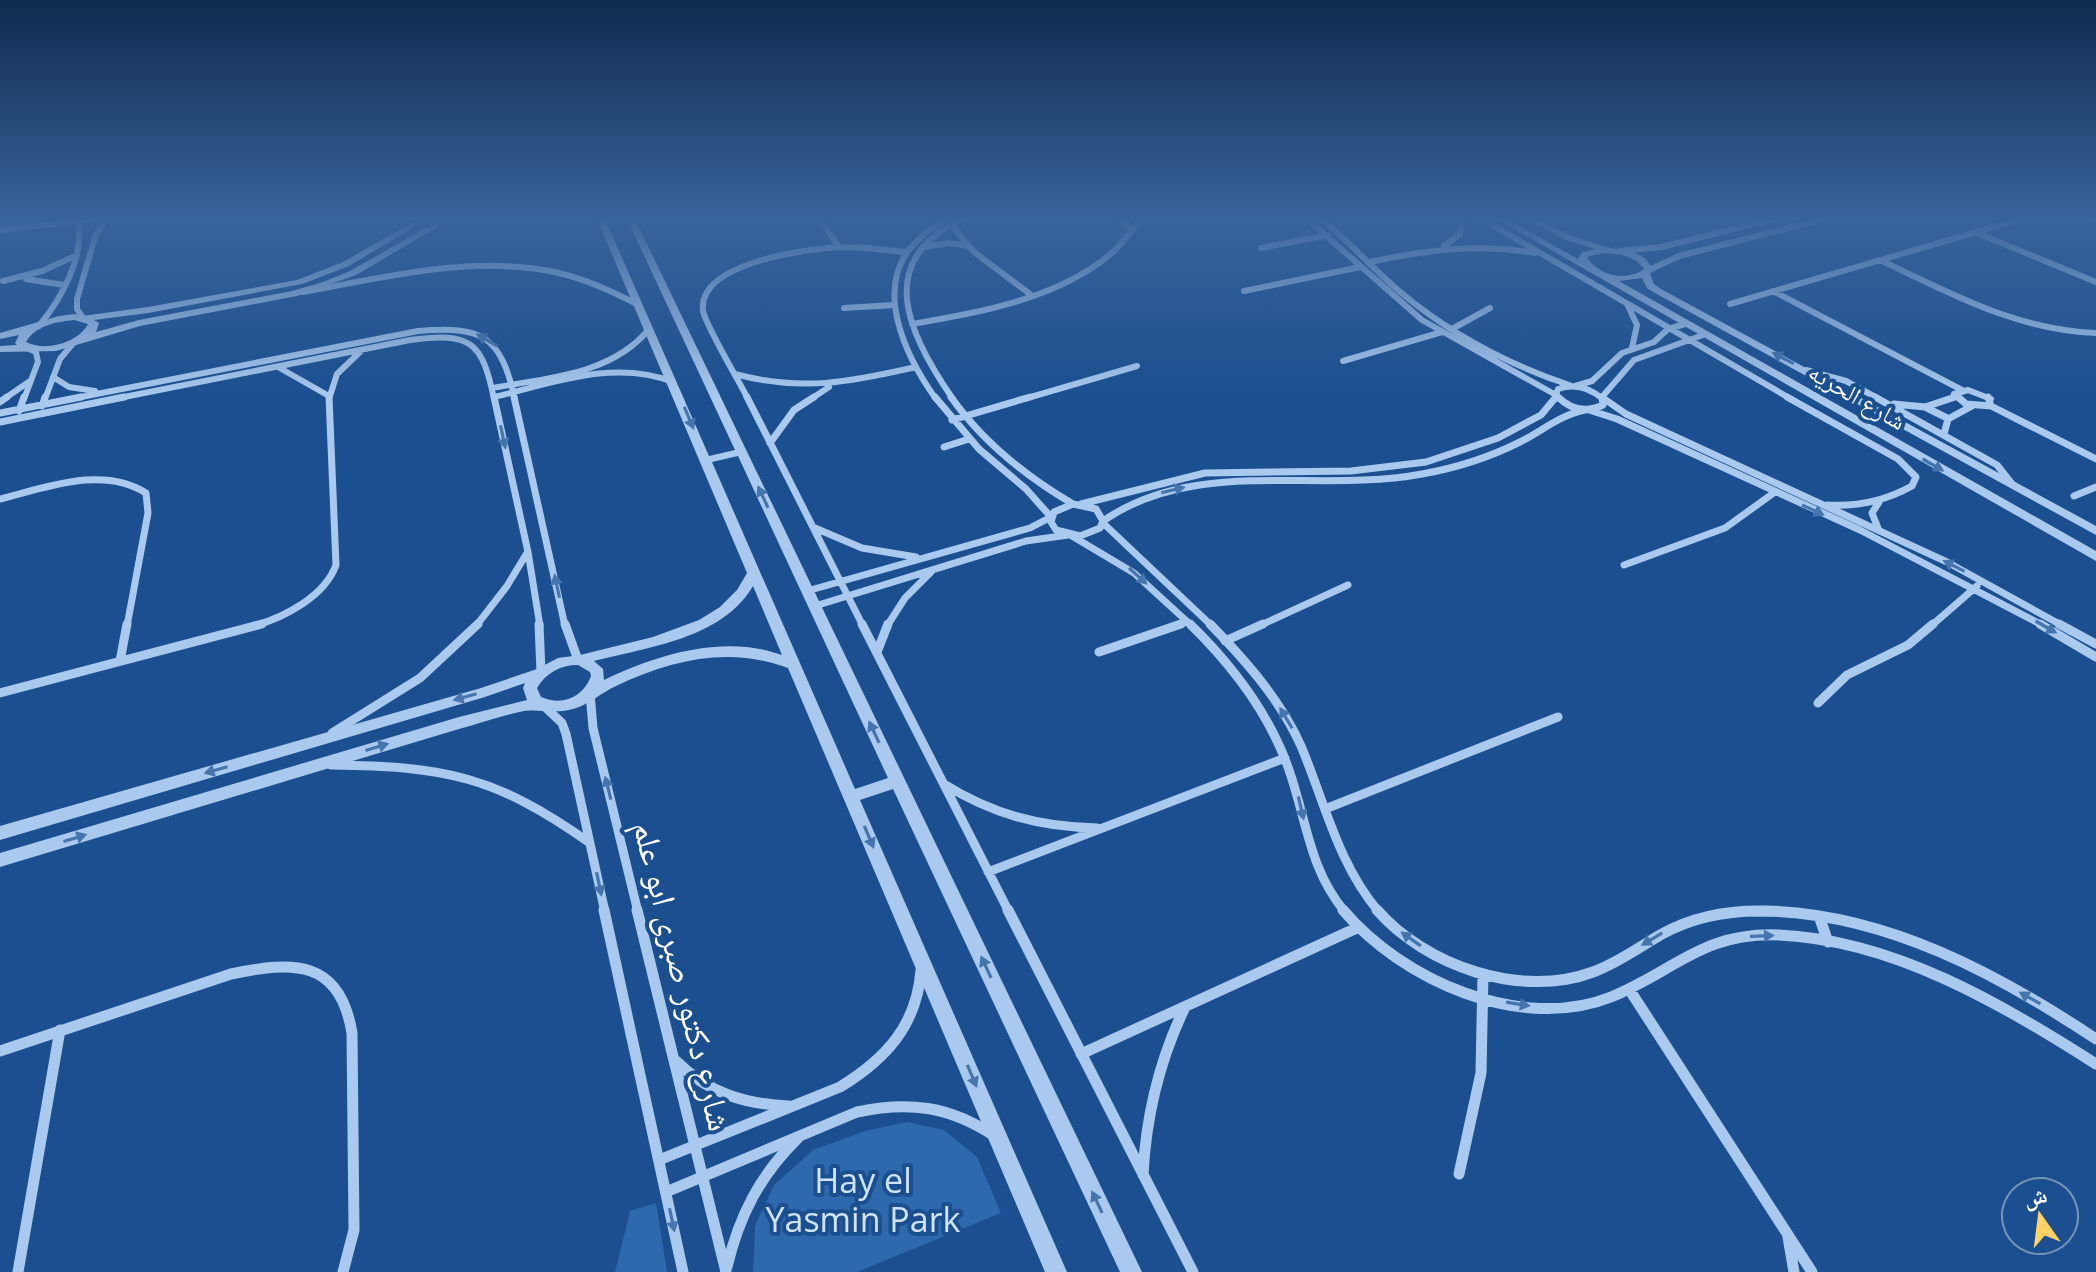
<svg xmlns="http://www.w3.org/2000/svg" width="2096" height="1272" font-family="'Open Sans','Noto Naskh Arabic',sans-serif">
  <rect width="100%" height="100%" fill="#1b4f8f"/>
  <path fill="#2e69ad" d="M907 1122 944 1130 977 1157 1001 1213 857 1272H753L755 1226 774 1185 813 1150 865 1131Z
    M656 1203 667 1272H615L630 1211Z"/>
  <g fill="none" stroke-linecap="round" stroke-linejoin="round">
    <path stroke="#a9c9ee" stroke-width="6" d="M820 219 839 247
      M1120 219 1132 230
      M1307 219 1422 320 1556 395
      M1321 219C1349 241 1372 268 1399 291 1450 334 1509 365 1572 386
      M1482 219 1791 399
      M2092 219 2096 220
      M75 220 102 219
      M951 224 974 252 1030 294
      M0 230 77 221
      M1975 232 2096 282
      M1444 246 1460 234 1464 219
      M923 247 949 243 969 246
      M1261 248 1328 235
      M1619 251 1661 247 1774 219
      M1880 260C1950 293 2016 330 2096 333
      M1370 262C1426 250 1478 243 1535 253
      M1649 270 1679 256 1823 219
      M26 279 64 285
      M3 281 42 271 73 257
      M1244 291 1360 267
      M1773 291 1962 390
      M303 292C386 277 476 254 559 273 588 280 613 292 639 305
      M1730 304 2021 219
      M1628 306 1637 325 1632 348
      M844 308 894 305
      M83 318 77 309V299L96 234 107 219
      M912 324C980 312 1059 299 1113 252 1124 242 1131 230 1141 219
      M39 326C61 299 85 257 78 221
      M1452 329 1490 308
      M1343 361 1442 332
      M278 367 329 396
      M1806 370 1846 381 1879 399
      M735 374C802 392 850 382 916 367
      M53 377 69 387 95 391
      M1575 386 1592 381 1622 353 1654 342 1668 329 1685 324
      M492 388C546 378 612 375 649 329
      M494 397C553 383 614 359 673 382
      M1602 397 1634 360 1703 335
      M4 399 30 381
      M24 399 38 362 36 352 29 349
      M45 399 60 359 75 341
      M71 399 418 331C483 326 500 335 515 399
      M114 399 410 340C471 332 482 341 494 399
      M329 399 337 374 361 351
      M748 399C740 383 705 324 703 311 697 262 811 248 844 247 864 247 885 250 905 252
      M811 399 829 387
      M936 399C906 357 871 286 916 242 924 233 935 226 945 219
      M953 399C909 336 872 261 962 219
      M1024 399 1137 366
      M1559 399 1556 395 1558 389C1575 383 1590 388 1603 399
      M1949 399 1955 397
      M1960 399 1954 394 1968 390 1991 399"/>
    <path stroke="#a9c9ee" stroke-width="7" d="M494 397 528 552 540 626
      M514 397 565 626
      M747 397 863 626
      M935 397 979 449 1026 489 1051 517
      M951 397C982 441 1027 477 1073 504
      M1558 397C1571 410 1586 413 1603 405L1602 397
      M1787 397 1898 459 1916 477 1912 486C1885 501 1858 507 1827 505
      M1875 397 1997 465 2012 484
      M1958 397 1966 404 1991 406
      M1988 397 1991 406
      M1603 398 1626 414 1947 562 2063 626
      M0 402 7 397
      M1894 404 1925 407 1955 397
      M42 406 45 397
      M1991 406 2096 459
      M1925 407 1947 418
      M1589 410 1617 419 1860 530 2044 626
      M19 411 24 397
      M0 413 81 397
      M952 420 1030 397
      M0 422 124 397
      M1944 434 1948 419 1972 406
      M770 443 794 410 814 397
      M944 447 969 439
      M2074 496 2096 487
      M0 499C45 488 103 465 146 493L148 513 127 626
      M1073 504 1096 509 1103 521 1100 528 1080 536 1056 530 1051 522 1054 512Z
      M1081 504 1205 473 1351 471 1426 462 1498 438 1541 415 1556 397
      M1103 521C1197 456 1316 494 1422 474 1456 468 1490 457 1520 442 1542 431 1560 415 1585 410
      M1103 523 1212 626
      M815 528 862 548 916 557
      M1878 528 1872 513 1879 502
      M1072 536 1134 573 1192 626
      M1624 565 1725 528 1775 492
      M807 591 1030 528 1051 517
      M815 606 1026 541 1068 535
      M254 626C285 617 325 596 336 565L329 397
      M476 626 507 586 527 553
      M887 626 905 598 931 572
      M1176 626 1186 622
      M1259 626 1348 585
      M1931 626 1977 586"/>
    <path stroke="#a9c9ee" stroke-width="9" d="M539 624 541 672
      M565 624 578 660
      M862 624 1009 912
      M1190 624C1231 664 1270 715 1289 770 1307 821 1309 869 1345 912
      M1210 624C1245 660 1280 699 1301 746 1325 803 1338 864 1379 912
      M2040 624 2096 657
      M2059 624 2096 644
      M1225 641 1263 624
      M877 652 888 624
      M1099 652 1181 624
      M120 661 127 624
      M0 693 262 624
      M590 693 593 728 638 912
      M1818 703 1847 675 1908 645 1933 624
      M544 706 562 723 566 734 605 912
      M332 733 420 678 478 624
      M331 765C445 766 495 776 590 843
      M944 784C992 814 1040 827 1097 828
      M1325 809 1558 717
      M988 872 1285 758
      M1754 912H1774"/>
    <path stroke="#a9c9ee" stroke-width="11" d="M604 910 683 1272
      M637 910 726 1272
      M1008 910 1193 1272
      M1343 910C1402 980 1521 1033 1611 997 1675 971 1702 932 1779 935 1894 940 2001 1004 2096 1064
      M1377 910C1426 966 1521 999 1593 972 1618 963 1639 947 1662 934 1694 916 1730 910 1767 911 1887 914 1998 974 2096 1039
      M1819 916 1828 942
      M1629 989 1812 1272
      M0 1051 231 974C293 961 340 959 352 1033L354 1230 343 1272
      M1081 1054 1359 927
      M676 1061C708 1093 744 1104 789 1106
      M659 1160 840 1087C886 1059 917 1025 921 970
      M1459 1174 1481 1073 1483 974
      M1143 1175C1146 1115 1159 1061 1185 1007
      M666 1192 857 1112C908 1101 949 1106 993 1135
      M1788 1237 1794 1272
      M727 1267C739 1216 760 1175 798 1138
      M18 1272 60 1030"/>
    <path fill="#a9c9ee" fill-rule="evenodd" d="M418 219H428L349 266 302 284 148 313 94 320 99 323 96 332 139 320 292 291 323 282 350 271 441 219H451L356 275 297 296 140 326 56 351 0 352V346L17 345 15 343 19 335 0 339V333L59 316 75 314 82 316 148 307 297 280 343 262ZM74 320 88 324C78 343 45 352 26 342 36 325 56 322 74 320Z
      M597 219H605L709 456 735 450 627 219H635L1142 1272H1120L893 789 860 800 1067 1272H1045L788 668C729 646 671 660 616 686 601 693 588 705 573 709 557 714 541 709 524 711 503 715 480 723 459 729L0 867V853L459 717 527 700 523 688 525 683 485 697 0 840V826L481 688 537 669 558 658 580 655 653 637 699 620 720 607 737 590 747 573ZM738 456 888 778 855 789 712 462ZM753 586 782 655C724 634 658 654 604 680L603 669 594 661C648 647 722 639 753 586ZM578 665 590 672 591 676C583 698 562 706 541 697L537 688C546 673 560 665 578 665Z
      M1497 219H1507L1578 259 1582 252 1596 249 1566 240 1525 219H1536L1572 236 1606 247 1633 252 1645 258 1654 270 1650 274 1654 284 1661 289 2096 526V535L1655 293 1647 288 1642 278 1619 281 2096 551V561ZM1604 253C1620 254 1634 255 1644 269 1626 282 1601 276 1588 259L1589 256Z"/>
  </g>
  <defs><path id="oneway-solid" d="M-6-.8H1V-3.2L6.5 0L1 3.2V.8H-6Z" transform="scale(2)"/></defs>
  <g fill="#4674ac">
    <use href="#oneway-solid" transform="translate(487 340) rotate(-150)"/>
    <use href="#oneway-solid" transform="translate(1783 358) rotate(-152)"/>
    <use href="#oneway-solid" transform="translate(689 418) rotate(67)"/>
    <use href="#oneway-solid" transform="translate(503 437) rotate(78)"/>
    <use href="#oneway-solid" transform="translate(1933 465) rotate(30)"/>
    <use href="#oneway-solid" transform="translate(1173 490) rotate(-13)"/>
    <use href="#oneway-solid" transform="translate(763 497) rotate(-115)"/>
    <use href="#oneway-solid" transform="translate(1813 510) rotate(25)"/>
    <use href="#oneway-solid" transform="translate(1954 566) rotate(-153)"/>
    <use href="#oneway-solid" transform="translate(1138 576) rotate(42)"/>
    <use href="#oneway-solid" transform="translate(557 586) rotate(-102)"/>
    <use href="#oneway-solid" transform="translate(2046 627) rotate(30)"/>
    <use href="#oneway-solid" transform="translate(465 697) rotate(164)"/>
    <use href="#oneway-solid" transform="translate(1286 718) rotate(-121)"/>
    <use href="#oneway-solid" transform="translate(874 732) rotate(-115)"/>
    <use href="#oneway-solid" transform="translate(377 747) rotate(-17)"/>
    <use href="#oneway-solid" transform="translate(216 770) rotate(164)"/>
    <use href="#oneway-solid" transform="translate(608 788) rotate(-104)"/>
    <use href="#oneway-solid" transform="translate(1301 808) rotate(77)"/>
    <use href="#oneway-solid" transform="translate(869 837) rotate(67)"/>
    <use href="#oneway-solid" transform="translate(75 838) rotate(-17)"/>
    <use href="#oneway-solid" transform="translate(599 884) rotate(78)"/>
    <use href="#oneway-solid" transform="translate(1762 936) rotate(-2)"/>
    <use href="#oneway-solid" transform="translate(1411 939) rotate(-145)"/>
    <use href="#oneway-solid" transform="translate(1652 939) rotate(149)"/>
    <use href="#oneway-solid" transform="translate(986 967) rotate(-115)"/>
    <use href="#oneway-solid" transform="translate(2030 998) rotate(-151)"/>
    <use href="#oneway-solid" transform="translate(1518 1004) rotate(9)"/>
    <use href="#oneway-solid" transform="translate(972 1076) rotate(67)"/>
    <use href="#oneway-solid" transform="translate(1097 1202) rotate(-115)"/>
    <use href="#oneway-solid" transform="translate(672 1220) rotate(78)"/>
  </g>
  <linearGradient id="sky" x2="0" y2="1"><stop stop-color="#0f2b4f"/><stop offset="0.55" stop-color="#39639b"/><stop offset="1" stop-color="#39639b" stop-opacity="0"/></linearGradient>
  <rect width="2096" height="397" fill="url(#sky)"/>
  <g text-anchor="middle" stroke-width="8" stroke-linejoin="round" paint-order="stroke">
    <g font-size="24" fill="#fff" stroke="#1b4f8f">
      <text transform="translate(1857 397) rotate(30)" y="8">شارع الحريه</text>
    </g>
    <g font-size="34" fill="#fff" stroke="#1b4f8f">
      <text transform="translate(683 976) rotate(76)" y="12">شارع دكتور صبرى ابو علم</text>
    </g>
    <g font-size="34" fill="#cfe3fa" stroke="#1b4f8f">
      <text x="863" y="1193">Hay el<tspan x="863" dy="39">Yasmin Park</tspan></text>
    </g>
  </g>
  <g transform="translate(2040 1216) rotate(346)"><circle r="38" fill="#1b4f8f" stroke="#7695bc" stroke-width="2"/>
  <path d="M0-6L14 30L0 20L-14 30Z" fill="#ffd166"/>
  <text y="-12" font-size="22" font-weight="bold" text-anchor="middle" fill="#ffffff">ش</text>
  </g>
</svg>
